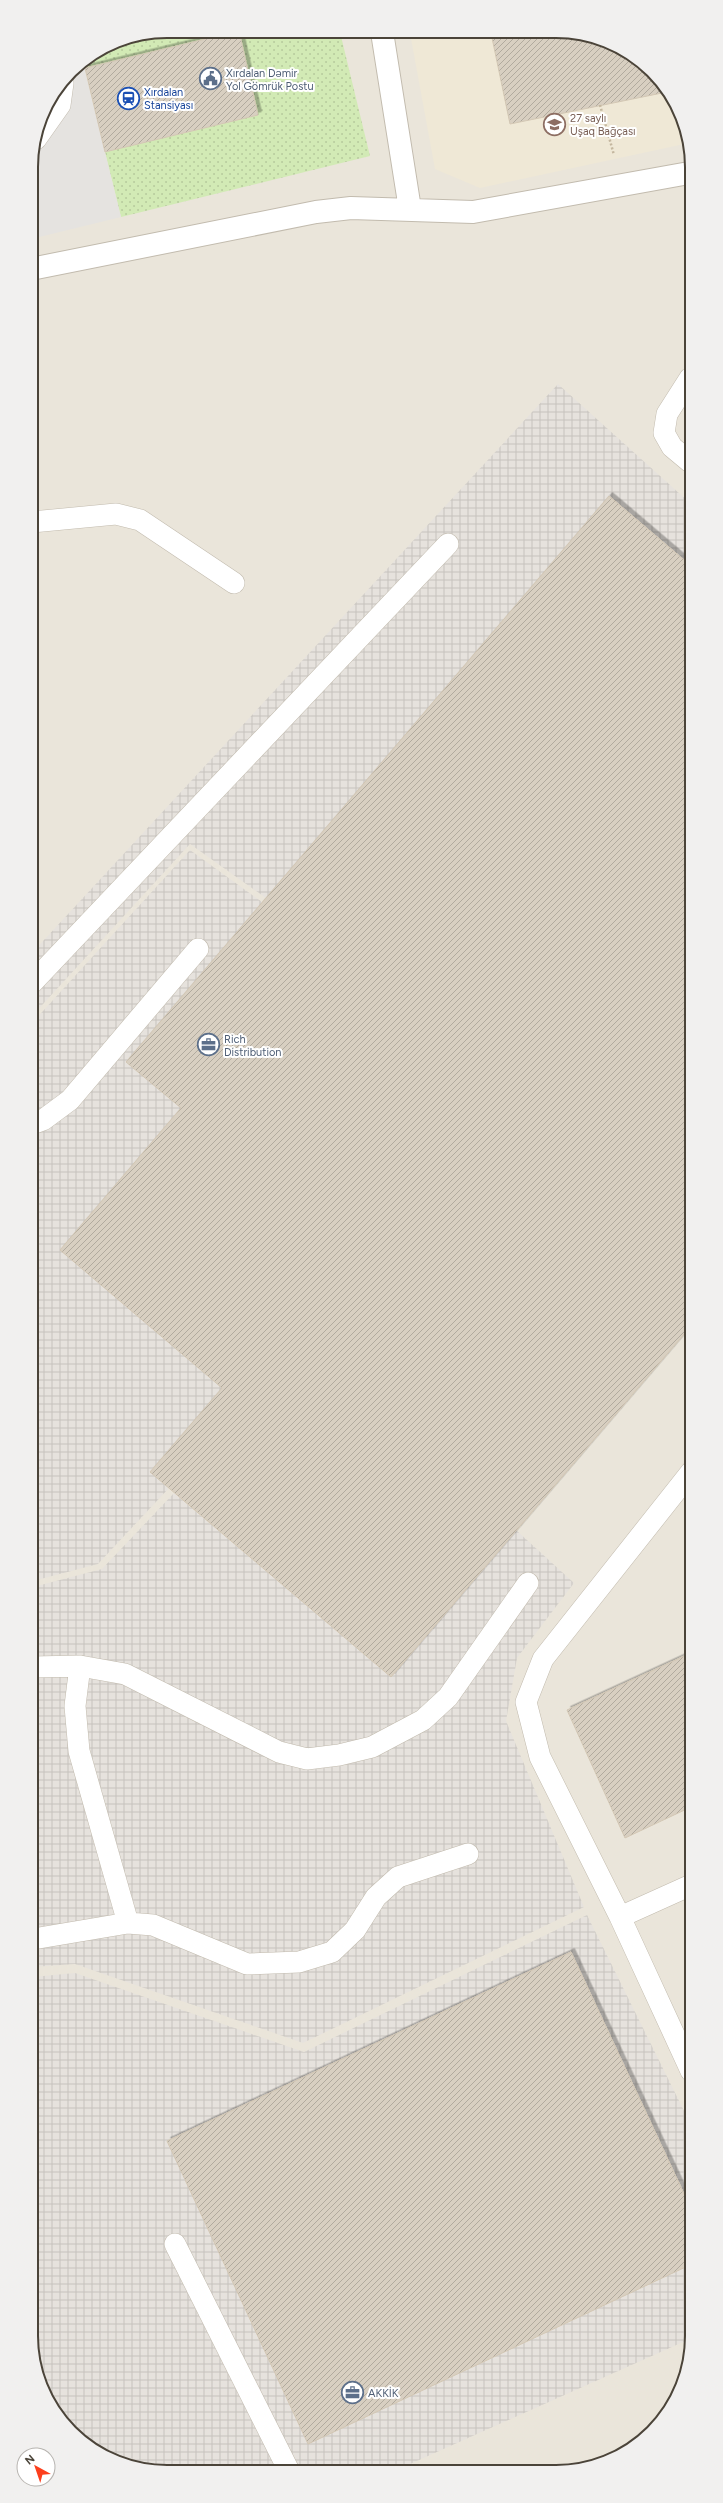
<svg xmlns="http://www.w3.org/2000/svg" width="723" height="2503" font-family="Figtree,sans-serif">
  <defs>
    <pattern id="industrial-grid" width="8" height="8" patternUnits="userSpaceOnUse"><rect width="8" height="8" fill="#e6e2dd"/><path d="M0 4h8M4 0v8" fill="none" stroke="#c7c3be"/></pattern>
    <pattern id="park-dots" width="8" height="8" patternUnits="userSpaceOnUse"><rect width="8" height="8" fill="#d2eab5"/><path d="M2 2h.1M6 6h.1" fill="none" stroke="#b6ca9c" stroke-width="1.8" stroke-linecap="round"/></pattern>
    <pattern id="building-hatch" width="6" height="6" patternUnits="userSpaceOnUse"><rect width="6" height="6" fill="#d8cfc1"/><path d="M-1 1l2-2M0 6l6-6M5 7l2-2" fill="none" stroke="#b1aa9e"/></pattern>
    <filter id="shadow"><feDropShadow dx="3.5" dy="-3.5" stdDeviation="0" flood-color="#0004"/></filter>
  </defs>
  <rect width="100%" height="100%" fill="#f6f3ec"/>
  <path fill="#eae5da" d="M167 31 582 34 652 71 678 107 689 141 692 2344 682 2388 658 2426 624 2454 582 2469H141L107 2458 71 2432 45 2396 34 2362 31 159 71 71 115 41Z"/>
  <path fill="url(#industrial-grid)" d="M558 384 690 503V880L266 898 190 844 32 1016V953Z
    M190 850 262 902 476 1098 150 1472 169 1488 98 1564 33 1581 32 1023Z
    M174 1493 391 1677 516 1530 574 1583 517 1658 506 1721 584 1907 303 2043 75 1964 33 1967V1587L102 1569Z
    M587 1915 691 2125 692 2338 399 2469H141L107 2458 71 2432 45 2396 34 2362 33 1977 75 1973 304 2052Z"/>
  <path fill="#efe8d6" d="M410 33 582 34 624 49 652 71 678 107 689 143 480 188 435 169Z"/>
  <path fill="url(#park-dots)" d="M167 31H237L85 68 83 63 115 41Z
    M239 31 340 32 370 156 121 217 105 152 258 115Z"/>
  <path fill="#e5e3e0" d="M83 63 121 217 31 239V159L41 115 71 71Z"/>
  <path fill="url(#building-hatch)" stroke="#d3c7b4" filter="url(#shadow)" d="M239 31 258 115 105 152 85 68Z
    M491 33 582 34 624 49 652 71 667 92 510 124Z
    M609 496 690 565 691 1326 391 1677 150 1472 222 1388 60 1250 181 1108 126 1062Z
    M691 1653V1807L625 1838 567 1710Z
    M571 1952 692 2211V2264L308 2444 167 2141Z"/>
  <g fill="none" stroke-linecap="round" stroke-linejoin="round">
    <defs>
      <path id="service" d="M36 139 60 105 63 83
        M690 378 667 414 664 433 672 447 690 462
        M32 522 116 514 140 520 234 583
        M32 983 448 544
        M32 1124 43 1120 70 1100 198 949
        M691 1472 543 1659 526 1702 540 1757 620 1917 691 2071
        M80 1666 75 1706 79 1751 128 1923
        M33 1667 80 1666 125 1674 279 1752 307 1759 339 1755 372 1747 423 1720 448 1697 528 1583
        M620 1917 691 1885
        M33 1939 128 1923 153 1925 247 1964 299 1962 332 1952 355 1930 376 1897 398 1877 468 1854
        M175 2244 288 2469"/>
      <path id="minor" d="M382 32 410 209
        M31 269 316 212 351 208 473 212 689 173"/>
    </defs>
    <use href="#service" stroke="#c2bbae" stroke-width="22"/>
    <use href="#minor" stroke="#c2bbae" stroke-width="24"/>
    <path stroke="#c4b79f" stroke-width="2.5" stroke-dasharray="2 2" stroke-linecap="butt" d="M600 105 614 155"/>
    <use href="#service" stroke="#fff" stroke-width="21"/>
    <use href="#minor" stroke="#fff" stroke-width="22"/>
  </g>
  <defs>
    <symbol id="civic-ring" viewBox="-11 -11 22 22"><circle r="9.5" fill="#fff" stroke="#5c6f8a" stroke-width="1.5"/><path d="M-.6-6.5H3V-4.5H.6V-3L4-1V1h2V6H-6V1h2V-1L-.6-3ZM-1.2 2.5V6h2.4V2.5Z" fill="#5c6f8a"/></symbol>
    <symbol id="station-ring" viewBox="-11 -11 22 22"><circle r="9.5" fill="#fff" stroke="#1a4fb4" stroke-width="1.5"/><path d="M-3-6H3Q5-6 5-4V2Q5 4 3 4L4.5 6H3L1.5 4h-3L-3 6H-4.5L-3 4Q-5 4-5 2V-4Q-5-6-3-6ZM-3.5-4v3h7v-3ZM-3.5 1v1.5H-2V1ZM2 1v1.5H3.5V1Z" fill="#1a4fb4"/></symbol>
    <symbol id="school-ring" viewBox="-11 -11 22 22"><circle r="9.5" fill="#fff" stroke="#8d6e63" stroke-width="1.5"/><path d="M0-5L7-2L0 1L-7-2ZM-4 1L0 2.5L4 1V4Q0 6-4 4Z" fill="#8d6e63"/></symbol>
    <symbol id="office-ring" viewBox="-11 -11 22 22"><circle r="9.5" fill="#fff" stroke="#5c6f8a" stroke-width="1.5"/><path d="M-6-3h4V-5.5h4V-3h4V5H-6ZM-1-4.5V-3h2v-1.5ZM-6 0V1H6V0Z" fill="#5c6f8a"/></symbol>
  </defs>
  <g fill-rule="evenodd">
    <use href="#civic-ring" x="198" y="66" width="25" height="25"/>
    <use href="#station-ring" x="116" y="86" width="25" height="25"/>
    <use href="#school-ring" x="542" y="112" width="25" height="25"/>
    <use href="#office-ring" x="196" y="1032" width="25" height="25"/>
    <use href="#office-ring" x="340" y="2380" width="25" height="25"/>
  </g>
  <g text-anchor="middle" stroke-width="4" stroke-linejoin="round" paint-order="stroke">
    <g font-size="11" fill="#4e5e75" stroke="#fff" text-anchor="start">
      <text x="226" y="77">Xırdalan Dəmir<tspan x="226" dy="13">Yol Gömrük Postu</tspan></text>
      <text x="224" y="1043">Rich<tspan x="224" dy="13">Distribution</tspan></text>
      <text x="368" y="2397">AKKİK</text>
    </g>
    <g font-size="11" fill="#164399" stroke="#fff" text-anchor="start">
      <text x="144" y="96">Xırdalan<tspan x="144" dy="13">Stansiyası</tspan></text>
    </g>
    <g font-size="11" fill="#785e54" stroke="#fff" text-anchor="start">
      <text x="570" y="122">27 saylı<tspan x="570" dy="13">Uşaq Bağçası</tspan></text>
    </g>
  </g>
  <path d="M0 0H723V2503H0ZM167 38H556A129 129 0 0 1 685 167V2336A129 129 0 0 1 556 2465H167A129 129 0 0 1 38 2336V167A129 129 0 0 1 167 38Z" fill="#f1f0ef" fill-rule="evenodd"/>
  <path fill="none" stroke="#4b4439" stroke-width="2" d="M167 38H556A129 129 0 0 1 685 167V2336A129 129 0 0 1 556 2465H167A129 129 0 0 1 38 2336V167A129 129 0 0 1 167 38Z"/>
  <g transform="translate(36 2467) rotate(320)"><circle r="19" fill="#ffffff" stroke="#b7b4b0"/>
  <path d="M0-3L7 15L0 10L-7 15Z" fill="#fc3f1d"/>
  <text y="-6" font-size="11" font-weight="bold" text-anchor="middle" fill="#4b4439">N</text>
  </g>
</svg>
